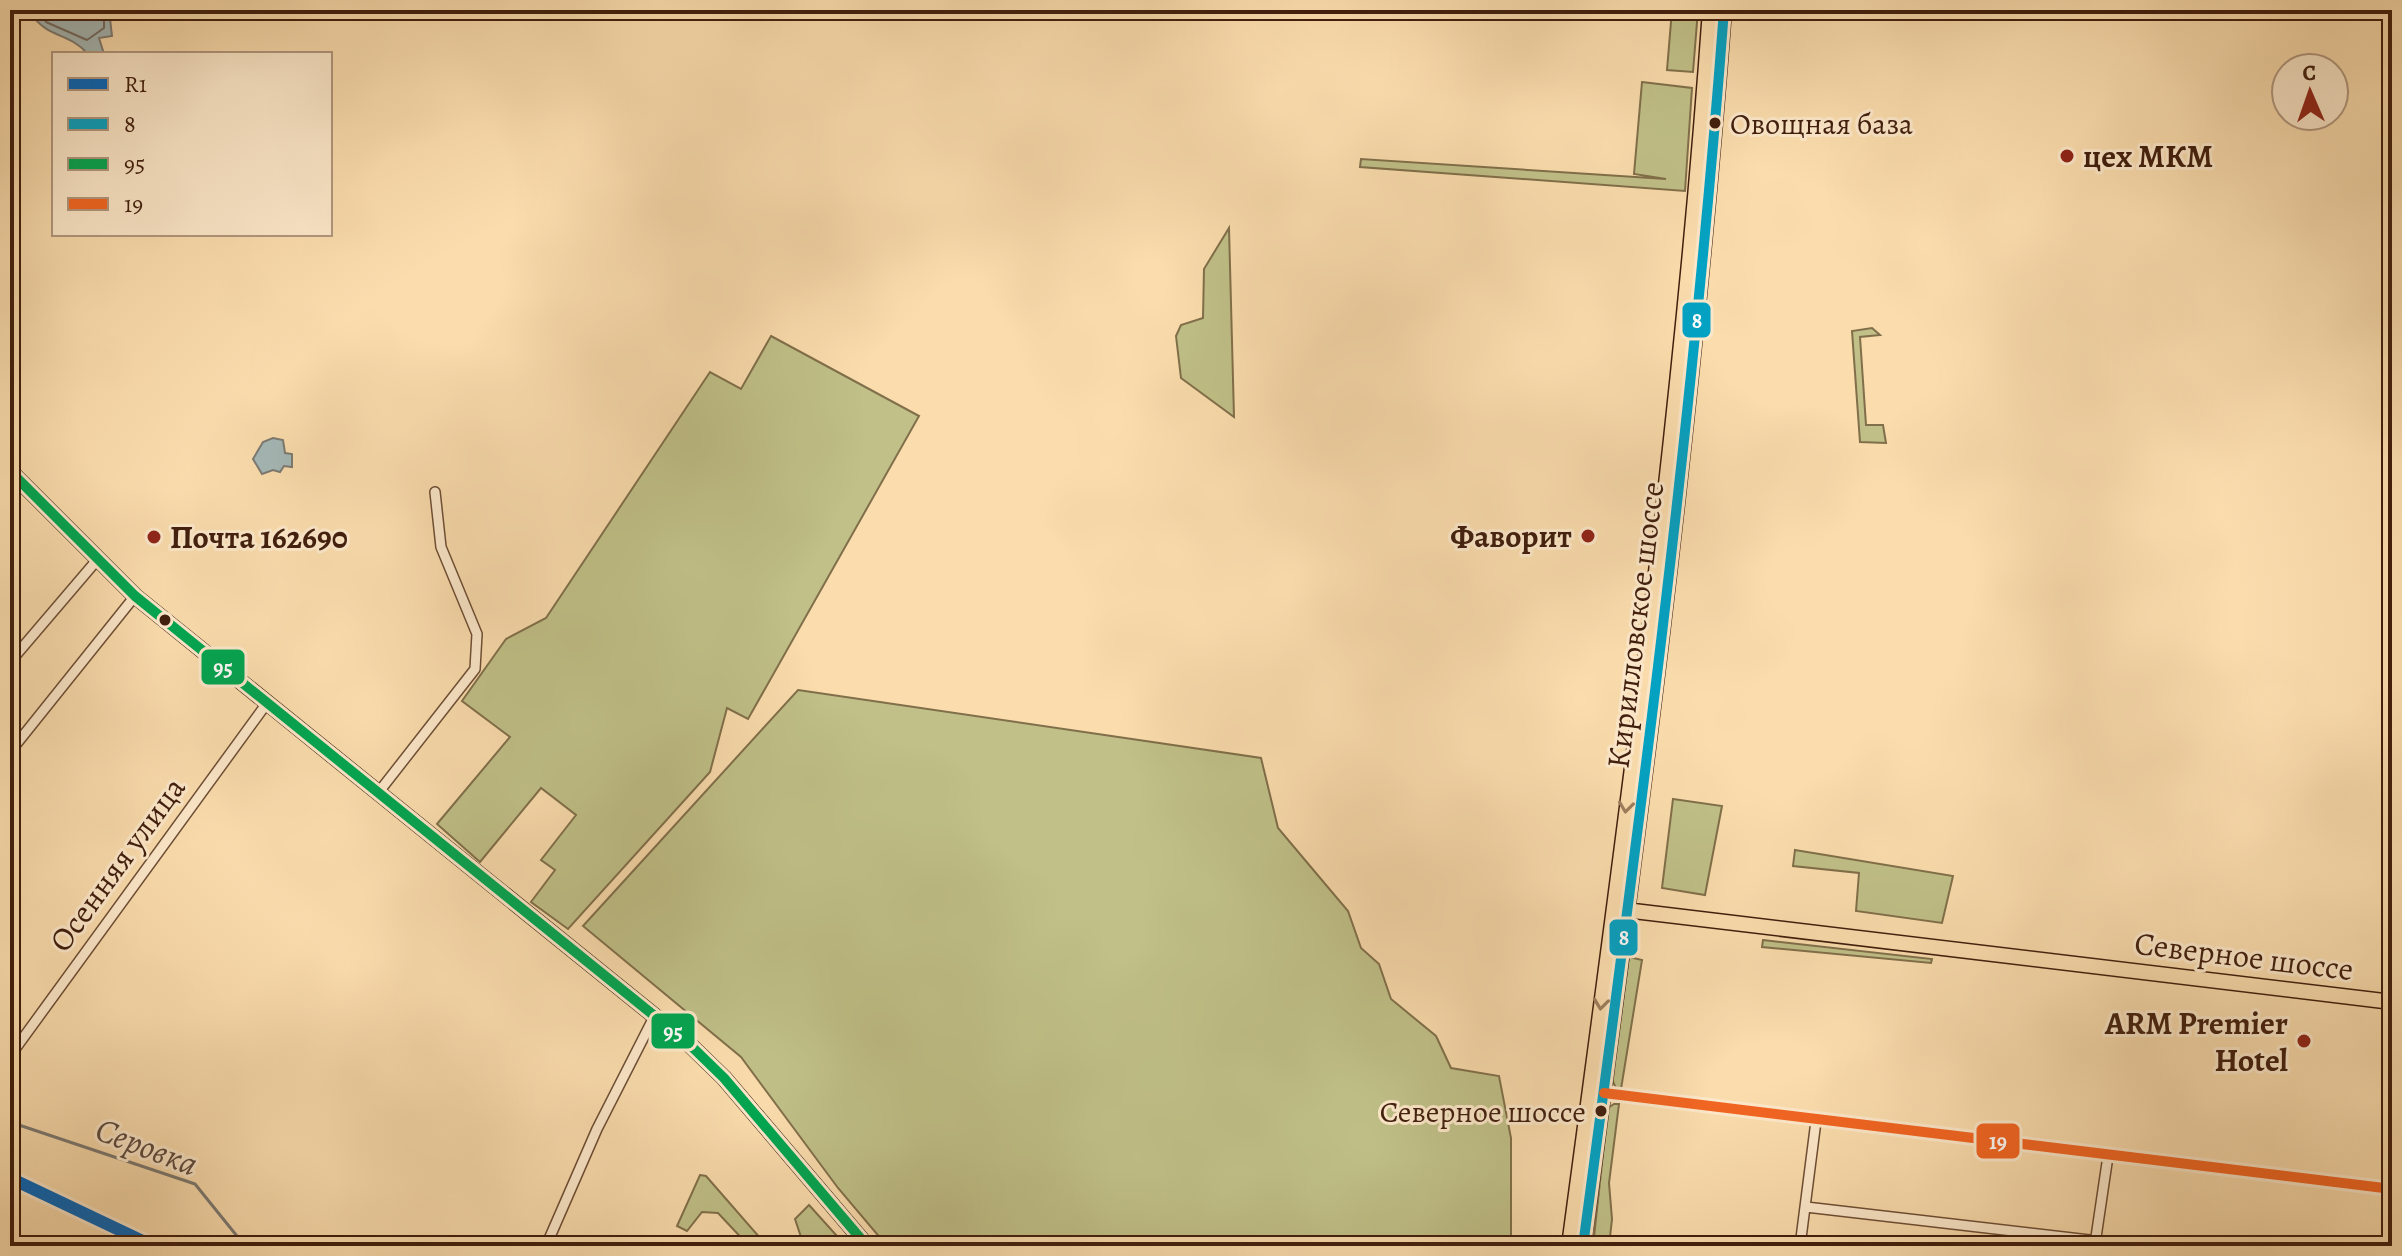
<svg xmlns="http://www.w3.org/2000/svg" width="2402" height="1256" font-family="Alegreya,serif">
  <rect width="100%" height="100%" fill="#fadcad"/>
  <filter id="stains"><feTurbulence type="fractalNoise" baseFrequency=".0025" numOctaves="4"/><feColorMatrix values="0 0 0 0 .2 0 0 0 0 .09 0 0 0 0 .02 0 0 0 .5 -.17"/></filter>
  <radialGradient id="worn" r=".72"><stop offset=".6" stop-color="#630" stop-opacity="0"/><stop offset="1" stop-color="#630" stop-opacity=".3"/></radialGradient>
  <path fill="#c0c088" stroke="#806f4a" stroke-width="2" d="M1672 10H1698L1693 72 1667 70Z
    M1642 82 1692 88 1685 191 1360 167 1361 159 1666 179 1634 174Z
    M1229 228 1234 417 1181 378 1176 336 1181 325 1203 318 1204 269Z
    M1872 328 1880 335 1860 337 1866 425H1883L1886 443 1860 442 1852 331Z
    M771 336 919 416 748 719 727 708 710 772 568 929 531 902 555 870 541 860 576 815 541 788 480 862 437 824 510 737 462 701 506 639 546 618 710 372 741 389Z
    M798 690 1261 758 1278 828 1348 911 1361 948 1379 964 1391 999 1436 1036 1451 1068 1499 1076 1511 1138V1246H887L838 1188 741 1057 583 926Z
    M1673 799 1722 806 1705 895 1662 888Z
    M1795 850 1953 876 1942 923 1856 911 1859 873 1793 866Z
    M1763 940 1932 959 1931 963 1762 947Z
    M1629 957 1642 960 1621 1089 1616 1088 1612 1080Z
    M1614 1104H1619L1609 1183 1612 1219 1609 1246H1593L1608 1108Z
    M700 1175 706 1176 767 1246H749L718 1213 702 1212 687 1231 677 1226Z
    M809 1205 846 1246H811L801 1237 795 1219Z"/>
  <path fill="#a4b8b7" stroke="#7c7a73" stroke-width="2" d="M28 10H109L112 36 99 38 104 54H88C66 30 49 41 28 10Z
    M273 438 283 440 285 453 292 454V467L284 466 280 472 273 470 262 474 253 459 263 442Z"/>
  <g fill="none" stroke-linecap="round" stroke-linejoin="round">
    <path stroke="#726b62" stroke-width="2" d="M38 10 46 22 87 40 104 28V10"/>
    <path stroke="#7c7a73" stroke-width="3" d="M10 1122 195 1184 245 1246"/>
    <defs>
      <path id="street" d="M2365 10V13
        M10 662 97 560
        M10 752 135 596
        M378 793 475 669 477 634 441 547 435 492
        M10 1056 267 703
        M1604 1093 2392 1189
        M1806 1207 2141 1246
        M2095 1244 2108 1156
        M546 1246 597 1129 655 1015
        M1800 1246 1816 1121"/>
      <path id="primary" d="M10 471 135 596 688 1043 724 1078 867 1246
        M1617 909 2392 1002
        M1569 1246C1624 835 1681 424 1710 10
        M1583 1246C1638 835 1693 424 1724 10"/>
    </defs>
    <use href="#street" stroke="#6e4e35" stroke-width="12"/>
    <use href="#primary" stroke="#401e0d" stroke-width="17"/>
    <use href="#street" stroke="#fce8ca" stroke-width="9"/>
    <use href="#primary" stroke="#fadcad" stroke-width="14"/>
    <defs>
      <path id="bus-1" d="M1583 1246C1638 835 1693 424 1724 10"/>
      <path id="bus-2" d="M10 471 135 596 688 1043 724 1078 867 1246"/>
      <path id="bus-3" d="M1604 1093 2392 1189"/>
    </defs>
    <use href="#bus-1" stroke="#fce8ca" stroke-width="16"/>
    <use href="#bus-2" stroke="#fce8ca" stroke-width="16"/>
    <use href="#bus-3" stroke="#fce8ca" stroke-width="16"/>
    <use href="#bus-1" stroke="#03a2c4" stroke-width="10"/>
    <use href="#bus-2" stroke="#00a651" stroke-width="10"/>
    <use href="#bus-3" stroke="#f26522" stroke-width="10"/>
    <defs>
      <path id="rail-1" d="M10 1178 153 1246"/>
    </defs>
    <use href="#rail-1" stroke="#fce8ca" stroke-width="18"/>
    <use href="#rail-1" stroke="#0065bd" stroke-width="12"/>
  </g>
  <defs><path id="oneway-chevron" d="M-2-3.5L2.5 0L-2 3.5" fill="none" stroke-width="1.6" stroke-linecap="round" stroke-linejoin="round" transform="scale(2)"/></defs>
  <g stroke="#9d7d5d">
    <use href="#oneway-chevron" transform="translate(1626 807) rotate(97)"/>
    <use href="#oneway-chevron" transform="translate(1601 1004) rotate(97)"/>
  </g>
  <g fill="#401e0d" stroke="#fce8ca" stroke-width="3">
    <circle cx="1715" cy="123" r="7"/>
    <circle cx="165" cy="620" r="7"/>
    <circle cx="1601" cy="1111" r="7"/>
  </g>
  <g fill="#8f2418" stroke="#fce8ca" stroke-width="3">
    <circle cx="2067" cy="156" r="8"/>
    <circle cx="1588" cy="536" r="8"/>
    <circle cx="154" cy="537" r="8"/>
    <circle cx="2304" cy="1041" r="8"/>
  </g>
  <g text-anchor="middle" stroke-width="6" stroke-linejoin="round" paint-order="stroke">
    <g font-size="30" fill="#401e0d" stroke="#fce8ca" text-anchor="start">
      <text x="1730" y="134">Овощная база</text>
      <text x="1586" y="1122" text-anchor="end">Северное шоссе</text>
    </g>
    <g font-size="32" font-weight="bold" fill="#401e0d" stroke="#fce8ca" text-anchor="start">
      <text x="2083" y="167">цех МКМ</text>
      <text x="1572" y="547" text-anchor="end">Фаворит</text>
      <text x="170" y="548">Почта 162690</text>
      <text x="2288" y="1034" text-anchor="end">ARM Premier<tspan x="2288" dy="37">Hotel</tspan></text>
    </g>
    <g font-size="32" fill="#401e0d" stroke="#fce8ca">
      <text transform="translate(1635 625) rotate(-83)" y="11">Кирилловское шоссе</text>
      <text transform="translate(117 864) rotate(-54)" y="11">Осенняя улица</text>
      <text transform="translate(2244 956) rotate(7)" y="11">Северное шоссе</text>
    </g>
    <g font-size="34" font-style="italic" fill="#5e4c40" stroke="#fce8ca">
      <text transform="translate(147 1146) rotate(21)" y="12">Серовка</text>
    </g>
  </g>
  <g stroke="#fce8ca" stroke-width="3">
    <rect x="1681" y="301" width="31" height="38" rx="8" fill="#03a2c4"/>
    <rect x="200" y="648" width="46" height="38" rx="8" fill="#00a651"/>
    <rect x="1608" y="918" width="31" height="39" rx="8" fill="#03a2c4"/>
    <rect x="650" y="1012" width="46" height="38" rx="8" fill="#00a651"/>
    <rect x="1975" y="1122" width="46" height="38" rx="8" fill="#f26522"/>
  </g>
  <g font-size="22" text-anchor="middle" font-weight="bold" fill="#fff">
    <text x="1697" y="328">8</text>
    <text x="223" y="675">95</text>
    <text x="1624" y="945">8</text>
    <text x="673" y="1039">95</text>
    <text x="1998" y="1149">19</text>
  </g>
  <rect width="2402" height="1256" fill="none" stroke="#fadcad" stroke-width="40"/>
  <rect x="12" y="12" width="2378" height="1232" fill="none" stroke="#401e0d" stroke-width="4"/>
  <rect x="20" y="20" width="2362" height="1216" fill="none" stroke="#401e0d" stroke-width="2"/>
  <rect x="52" y="52" width="280" height="184" fill="#fce8ca" stroke="#b1977e" stroke-width="2"/>
  <rect x="68" y="78" width="40" height="12" fill="#0065bd" stroke="#b1977e" stroke-width="2"/>
  <text x="124" y="92" font-size="24" fill="#401e0d">R1</text>
  <rect x="68" y="118" width="40" height="12" fill="#03a2c4" stroke="#b1977e" stroke-width="2"/>
  <text x="124" y="132" font-size="24" fill="#401e0d">8</text>
  <rect x="68" y="158" width="40" height="12" fill="#00a651" stroke="#b1977e" stroke-width="2"/>
  <text x="124" y="172" font-size="24" fill="#401e0d">95</text>
  <rect x="68" y="198" width="40" height="12" fill="#f26522" stroke="#b1977e" stroke-width="2"/>
  <text x="124" y="212" font-size="24" fill="#401e0d">19</text>
  <g transform="translate(2310 92) rotate(358)"><circle r="38" fill="#fce8ca" stroke="#b1977e" stroke-width="2"/>
  <path d="M0-6L14 30L0 20L-14 30Z" fill="#8f2418"/>
  <text y="-12" font-size="22" font-weight="bold" text-anchor="middle" fill="#401e0d">С</text>
  </g>
  <rect width="100%" height="100%" filter="url(#stains)"/>
  <rect width="100%" height="100%" fill="url(#worn)"/>
</svg>
